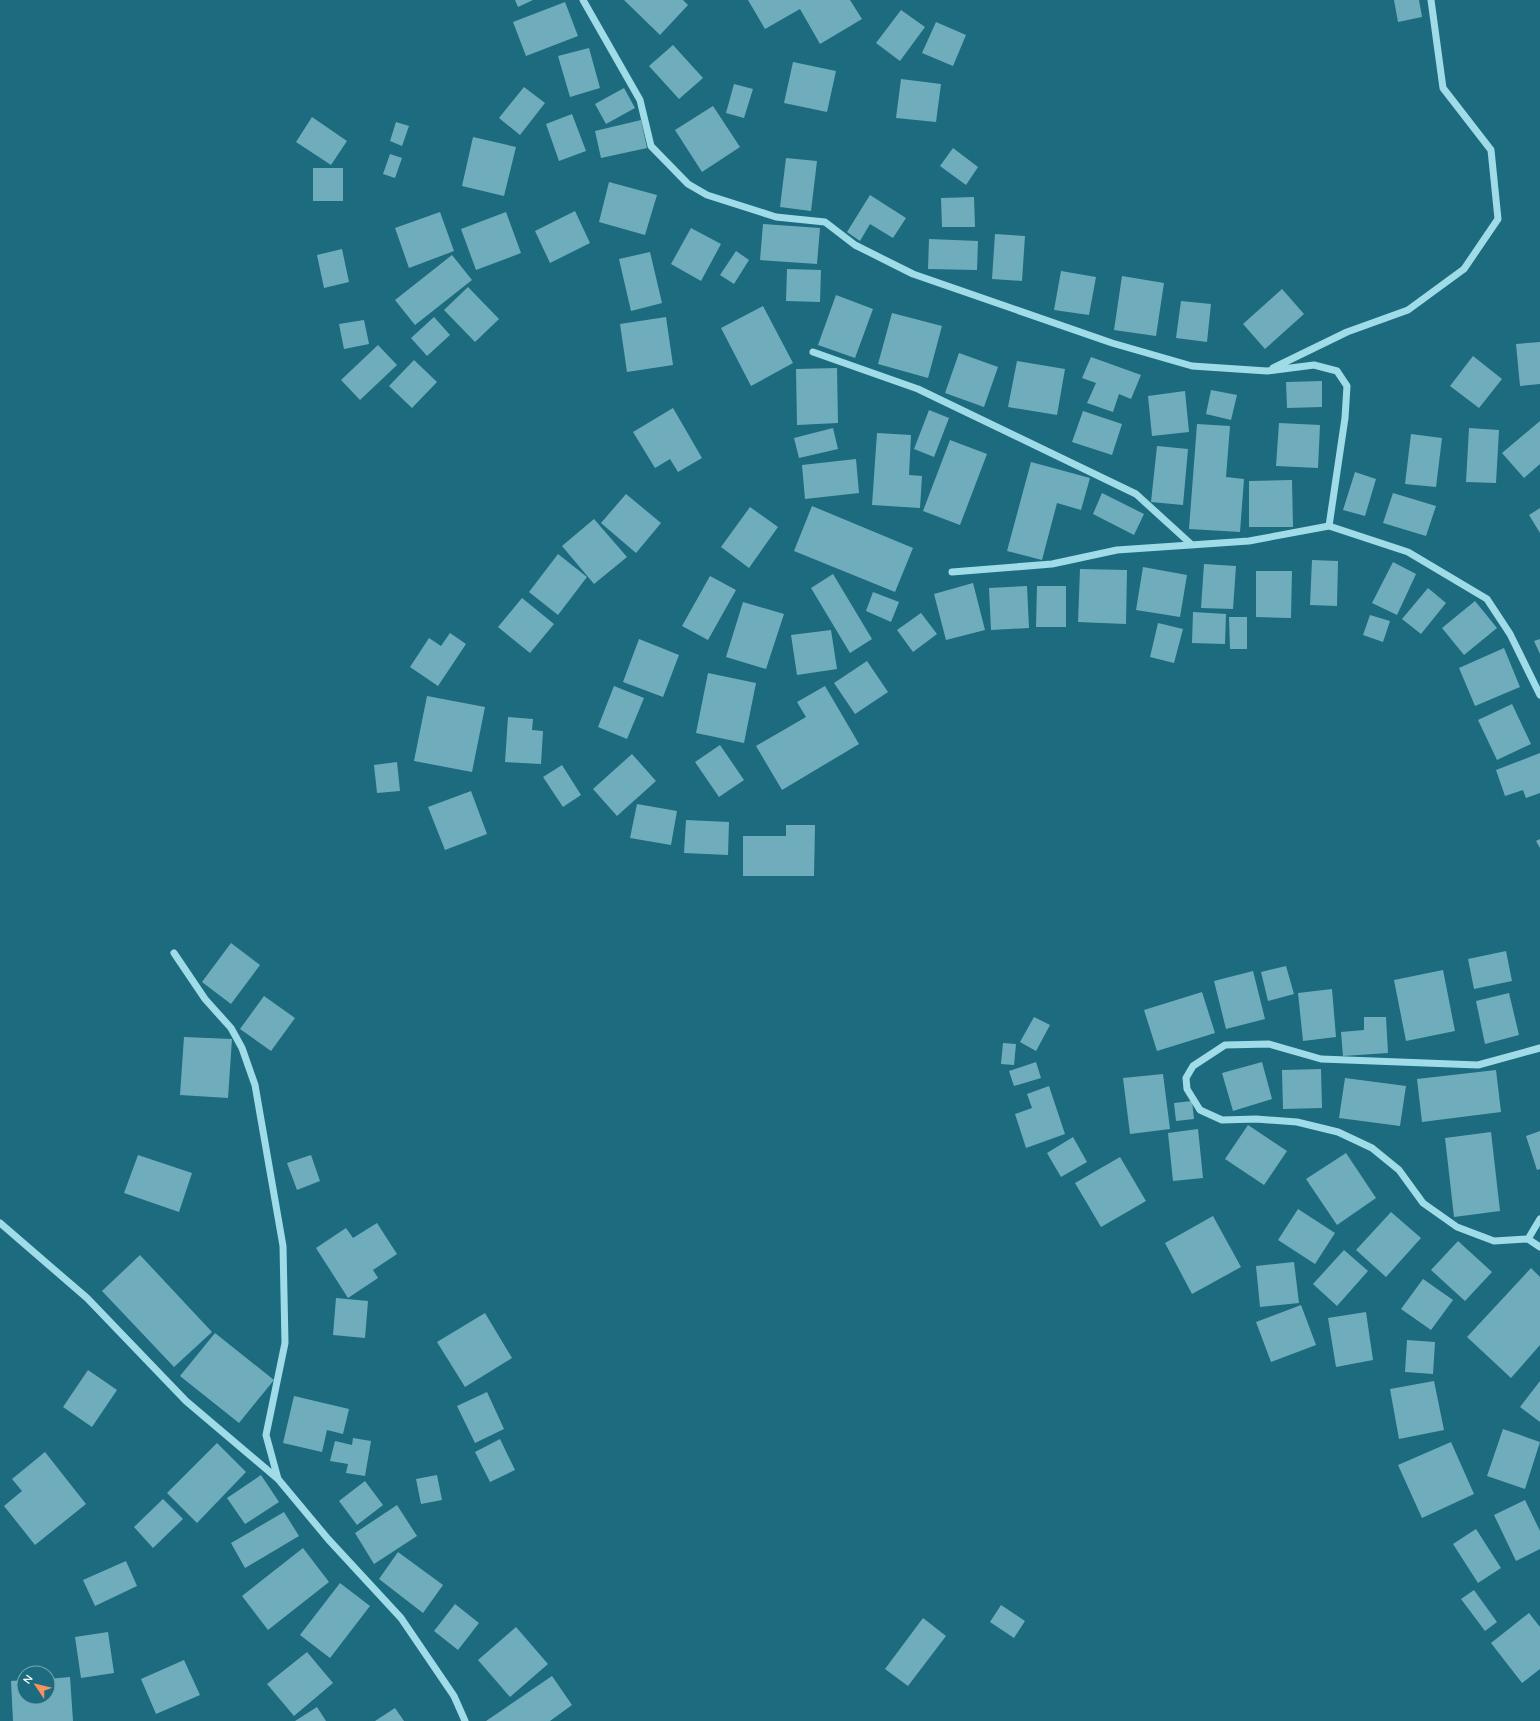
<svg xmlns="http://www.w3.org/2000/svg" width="1540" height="1721" font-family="Quicksand,sans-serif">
  <rect width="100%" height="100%" fill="#1d6b7e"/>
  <path fill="#70adbc" d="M515 0H533L518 7Z
    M624 0H683L688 5 660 35Z
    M748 0H850L862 19 820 44 800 9 765 29Z
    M1394 0H1419L1422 17 1398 22Z
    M565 2 578 36 526 56 513 22Z
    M901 10 925 27 900 61 876 43Z
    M936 22 966 35 953 66 922 53Z
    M673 45 703 78 679 99 649 66Z
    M589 48 600 88 570 97 558 56Z
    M793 62 836 71 827 112 784 103Z
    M901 79 941 84 936 122 896 118Z
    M734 84 753 89 744 118 726 113Z
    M524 87 545 103 520 135 499 118Z
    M624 88 635 108 606 124 595 104Z
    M713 106 740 147 702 172 675 130Z
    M572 114 586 151 559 161 546 124Z
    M312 117 347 141 331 165 296 142Z
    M641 120 647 148 601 158 595 131Z
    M396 122 409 126 402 146 390 141Z
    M473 137 516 147 504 196 462 186Z
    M953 148 978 167 966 185 940 166Z
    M390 154 402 158 395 178 383 174Z
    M786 158 817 161 811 211 780 207Z
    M313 168H343V201H313Z
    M609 182 657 195 645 235 599 222Z
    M870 195 906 218 893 238 870 224 860 241 847 232Z
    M974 197 975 227H942L941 198Z
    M575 211 590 243 550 263 535 231Z
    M440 212 454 251 409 268 395 228Z
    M506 212 521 253 476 270 461 229Z
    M763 224 820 228 817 264 760 260Z
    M691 228 721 244 701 281 671 264Z
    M995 234 1025 236 1022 281 992 279Z
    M929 239 978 241 977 270 928 269Z
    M342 249 349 282 324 288 317 255Z
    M736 251 749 260 734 284 720 275Z
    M650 252 662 303 631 311 619 259Z
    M452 255 472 280 415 325 395 300Z
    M787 269 821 270 820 302 786 301Z
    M1061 271 1096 277 1089 315 1054 310Z
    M1122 276 1164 283 1156 336 1114 330Z
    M468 287 499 319 475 342 444 310Z
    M1282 289 1304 314 1265 349 1243 324Z
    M836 295 873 309 855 358 818 345Z
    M1181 301 1211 304 1207 342 1176 338Z
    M763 306 793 363 751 386 721 328Z
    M892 313 942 326 928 378 878 364Z
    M434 317 450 335 427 356 411 338Z
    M666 317 673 365 627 372 620 324Z
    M364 320 369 344 344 349 339 324Z
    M1540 342V384L1520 386 1516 344Z
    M378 345 397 365 360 400 341 380Z
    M959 353 998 367 984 407 945 393Z
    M1473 356 1502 379 1479 408 1450 386Z
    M1091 357 1141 375 1131 399 1119 394 1113 412 1087 403 1096 383 1082 378Z
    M414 360 437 382 412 408 389 386Z
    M1017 361 1065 369 1057 415 1008 407Z
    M837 368 838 423 797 425 796 369Z
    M1322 381V407L1287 408 1286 382Z
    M1211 390 1237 395 1231 420 1206 414Z
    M1185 391 1189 432 1152 436 1148 396Z
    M673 408 702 458 678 472 670 459 655 468 633 432Z
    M929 410 949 418 934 457 914 449Z
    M1083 411 1122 424 1112 455 1072 442Z
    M1540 421V464L1524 478 1502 453Z
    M1279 423 1320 425 1318 468 1276 466Z
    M1197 424 1230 426 1226 477 1244 479 1240 532 1189 529Z
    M833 428 838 449 799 458 794 438Z
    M1469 428 1499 430 1496 483 1466 482Z
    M877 433 911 435 909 475 922 476 920 508 872 505Z
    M1411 434 1442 438 1436 487 1405 484Z
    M950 440 987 454 960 525 923 511Z
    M1157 446 1188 449 1183 505 1151 502Z
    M856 459 859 493 805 499 802 465Z
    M1031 462 1090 478 1081 510 1057 503 1042 560 1007 551Z
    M1355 472 1376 479 1365 516 1343 510Z
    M1292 480 1293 527H1249V481Z
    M1102 493 1144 514 1134 535 1093 514Z
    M1393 493 1436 506 1426 536 1383 523Z
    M626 494 661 523 636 553 601 523Z
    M812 506 913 548 895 592 794 551Z
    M750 507 778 527 749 568 721 547Z
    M1540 508V533L1529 515Z
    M594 519 627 557 594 584 562 546Z
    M558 554 587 577 558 615 529 592Z
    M1312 560 1338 561 1337 606 1310 605Z
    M1393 562 1416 574 1397 615 1372 603Z
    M1204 564 1236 566 1233 609 1201 608Z
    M1143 567 1187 575 1180 617 1136 610Z
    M1080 569 1127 570 1126 624 1078 622Z
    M1256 571H1292L1291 618 1256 617Z
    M833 574 872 639 850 653 811 588Z
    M710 576 736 590 708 640 682 626Z
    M973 583 985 630 946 640 934 594Z
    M1027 586 1029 628 991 630 989 588Z
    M1037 586H1066V627H1036Z
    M1428 588 1446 603 1421 634 1402 619Z
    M873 592 899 602 891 622 866 611Z
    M522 598 554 624 530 653 498 627Z
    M1475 601 1497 628 1464 655 1442 628Z
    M743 602 784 614 766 669 726 657Z
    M1193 612 1226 614 1225 644 1192 643Z
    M921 613 937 634 913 652 897 630Z
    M1370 615 1390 621 1383 642 1363 635Z
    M1229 617H1247V649H1230Z
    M1158 623 1183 629 1174 663 1150 657Z
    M831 630 837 669 797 675 791 635Z
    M450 633 466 644 438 686 410 667 429 638 441 646Z
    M639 639 679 655 663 697 623 682Z
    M1540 639V654L1534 641Z
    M1504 648 1520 687 1475 706 1459 668Z
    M867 661 888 692 855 714 834 683Z
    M708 673 756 683 744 743 696 733Z
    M614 686 644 698 627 739 598 727Z
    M825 686 859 744 782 790 756 746 806 717 797 702Z
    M427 696 485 707 472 772 414 761Z
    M1512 704 1531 744 1497 760 1478 720Z
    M508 717 533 719 532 730 543 731 541 764 505 762Z
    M720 745 744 780 719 797 695 762Z
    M1540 753V793L1526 798 1523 790 1505 796 1496 770Z
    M632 754 656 781 617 816 593 789Z
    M397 762 400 791 377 793 374 765Z
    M562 765 581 795 563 807 543 777Z
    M471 791 487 834 445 850 428 807Z
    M637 804 677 811 671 845 630 838Z
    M686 820 729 822 728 855 684 853Z
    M786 825H815L814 876H743V836H786Z
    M1540 839V848L1536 841Z
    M231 943 260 965 231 1004 202 982Z
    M1506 951 1512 981 1474 989 1468 959Z
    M1286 966 1294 994 1268 1001 1261 972Z
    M1443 970 1455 1031 1406 1041 1394 980Z
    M1253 971 1265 1019 1226 1029 1214 981Z
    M1332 989 1336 1037 1303 1041 1298 993Z
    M1202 992 1215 1033 1157 1051 1144 1010Z
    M1509 993 1519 1035 1485 1044 1476 1001Z
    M264 996 295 1018 271 1051 240 1029Z
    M1034 1017 1050 1025 1036 1051 1020 1042Z
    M1364 1017H1386L1388 1053 1343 1056 1341 1032 1364 1030Z
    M184 1037 232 1039 228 1098 180 1095Z
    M1003 1043 1016 1044 1014 1065 1001 1064Z
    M1036 1062 1041 1078 1014 1086 1009 1071Z
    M1262 1062 1272 1099 1233 1111 1222 1073Z
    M1321 1069 1322 1108 1283 1109 1282 1070Z
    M1496 1070 1501 1112 1422 1122 1417 1079Z
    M1163 1074 1170 1129 1130 1134 1123 1078Z
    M1345 1078 1406 1086 1400 1126 1339 1118Z
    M1049 1086 1065 1134 1026 1148 1015 1114 1032 1108 1027 1094Z
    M1192 1101 1194 1119 1176 1121 1174 1103Z
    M1248 1125 1287 1151 1264 1185 1225 1159Z
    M1198 1129 1203 1178 1173 1181 1168 1133Z
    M1540 1131V1169L1537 1170 1526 1136Z
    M1491 1132 1500 1211 1454 1217 1445 1138Z
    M1073 1137 1087 1162 1061 1177 1047 1153Z
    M1346 1153 1376 1198 1337 1225 1306 1179Z
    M138 1155 192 1173 179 1212 124 1193Z
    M311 1155 320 1181 297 1190 287 1163Z
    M1120 1157 1146 1201 1101 1227 1075 1183Z
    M1298 1209 1335 1233 1315 1264 1278 1240Z
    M1391 1212 1421 1238 1386 1277 1356 1250Z
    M1213 1216 1241 1267 1192 1294 1165 1243Z
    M377 1223 397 1254 373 1270 378 1278 348 1298 316 1248 346 1228 353 1238Z
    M1458 1241 1492 1272 1465 1301 1431 1270Z
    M1344 1250 1368 1271 1337 1306 1313 1284Z
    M140 1255 212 1332 174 1367 102 1291Z
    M1294 1262 1299 1303 1260 1307 1256 1266Z
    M1531 1268 1540 1277V1345L1511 1378 1467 1337Z
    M1423 1279 1453 1300 1431 1330 1401 1309Z
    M336 1298 368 1301 365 1338 333 1335Z
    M1301 1305 1316 1345 1271 1362 1256 1322Z
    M1366 1312 1373 1360 1336 1367 1328 1318Z
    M485 1313 512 1358 465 1387 437 1342Z
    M215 1333 274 1380 239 1423 180 1376Z
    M1407 1340 1435 1342 1433 1374 1405 1372Z
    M88 1370 117 1390 92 1427 63 1407Z
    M1434 1381 1444 1430 1399 1439 1390 1389Z
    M1540 1381V1422L1520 1407Z
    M487 1392 504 1429 475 1443 457 1406Z
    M294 1396 349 1409 343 1434 327 1430 322 1452 283 1443Z
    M1503 1429 1540 1442 1525 1489 1487 1476Z
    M353 1438 371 1441 365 1476 346 1473 348 1464 330 1461 335 1441 352 1445Z
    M500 1439 515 1470 490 1482 475 1452Z
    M1451 1442 1474 1494 1422 1518 1398 1465Z
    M217 1443 246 1472 197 1523 167 1493Z
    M45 1452 86 1504 35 1545 4 1506 22 1491 12 1479Z
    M261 1475 279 1502 245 1524 227 1498Z
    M437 1475 442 1500 421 1504 416 1479Z
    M365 1481 383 1505 357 1525 339 1501Z
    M163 1499 183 1519 153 1548 134 1527Z
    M1525 1500 1540 1531V1549L1516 1561 1494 1515Z
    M397 1505 417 1536 374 1564 355 1533Z
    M284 1512 299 1536 245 1568 231 1543Z
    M1476 1529 1501 1568 1478 1583 1453 1544Z
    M303 1548 329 1582 268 1630 242 1596Z
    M398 1552 443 1585 423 1613 379 1579Z
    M126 1561 137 1586 95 1606 83 1580Z
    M340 1583 370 1606 330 1658 300 1635Z
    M1474 1590 1497 1622 1485 1631 1461 1599Z
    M455 1604 479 1623 458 1650 434 1631Z
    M1001 1605 1025 1621 1014 1638 990 1622Z
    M1529 1613 1540 1627V1669L1522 1683 1491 1643Z
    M923 1618 946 1636 908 1686 885 1669Z
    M516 1627 548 1664 510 1697 478 1660Z
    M108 1632 114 1673 81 1678 75 1637Z
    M307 1652 333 1683 294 1716 267 1684Z
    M184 1660 200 1695 156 1714 141 1679Z
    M552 1676 572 1705 550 1721H486Z
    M70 1677 73 1721H13L11 1681 24 1680V1697H48V1679Z
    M317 1707 326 1721H295Z
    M395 1708 404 1721H375Z"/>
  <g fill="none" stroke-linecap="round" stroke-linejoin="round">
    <path stroke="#a0dbe8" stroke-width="7" d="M583 0 640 100 651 146 688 184 707 195 776 217 825 222 855 245 913 274 1112 343 1192 366 1267 371 1314 365 1337 371 1347 386 1345 418 1329 526
      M813 352 918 389 1136 494 1192 545
      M1273 368 1347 332 1408 310 1464 269 1498 219 1491 150 1443 88 1431 0
      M952 572 1052 564 1117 550 1249 541 1329 526 1408 552 1487 599 1510 634 1540 695
      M174 953 205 999 231 1028 242 1048 255 1085 283 1246 285 1343 266 1435 278 1479
      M1540 1048 1478 1065 1321 1059 1269 1044 1225 1045 1193 1066 1186 1078 1187 1089 1200 1110 1222 1120 1256 1119 1297 1122 1338 1132 1372 1148 1399 1170 1423 1203 1457 1227 1494 1241 1528 1239 1540 1247
      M0 1223 87 1298 186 1401 278 1479 328 1539 401 1618 454 1696 465 1721
      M1528 1239 1540 1219"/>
  </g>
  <g transform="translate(36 1685) rotate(305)"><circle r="19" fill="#1d6b7e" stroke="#77a6b2"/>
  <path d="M0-3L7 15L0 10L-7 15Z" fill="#f8935f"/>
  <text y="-6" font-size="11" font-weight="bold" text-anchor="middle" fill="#ffffff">N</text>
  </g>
</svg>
